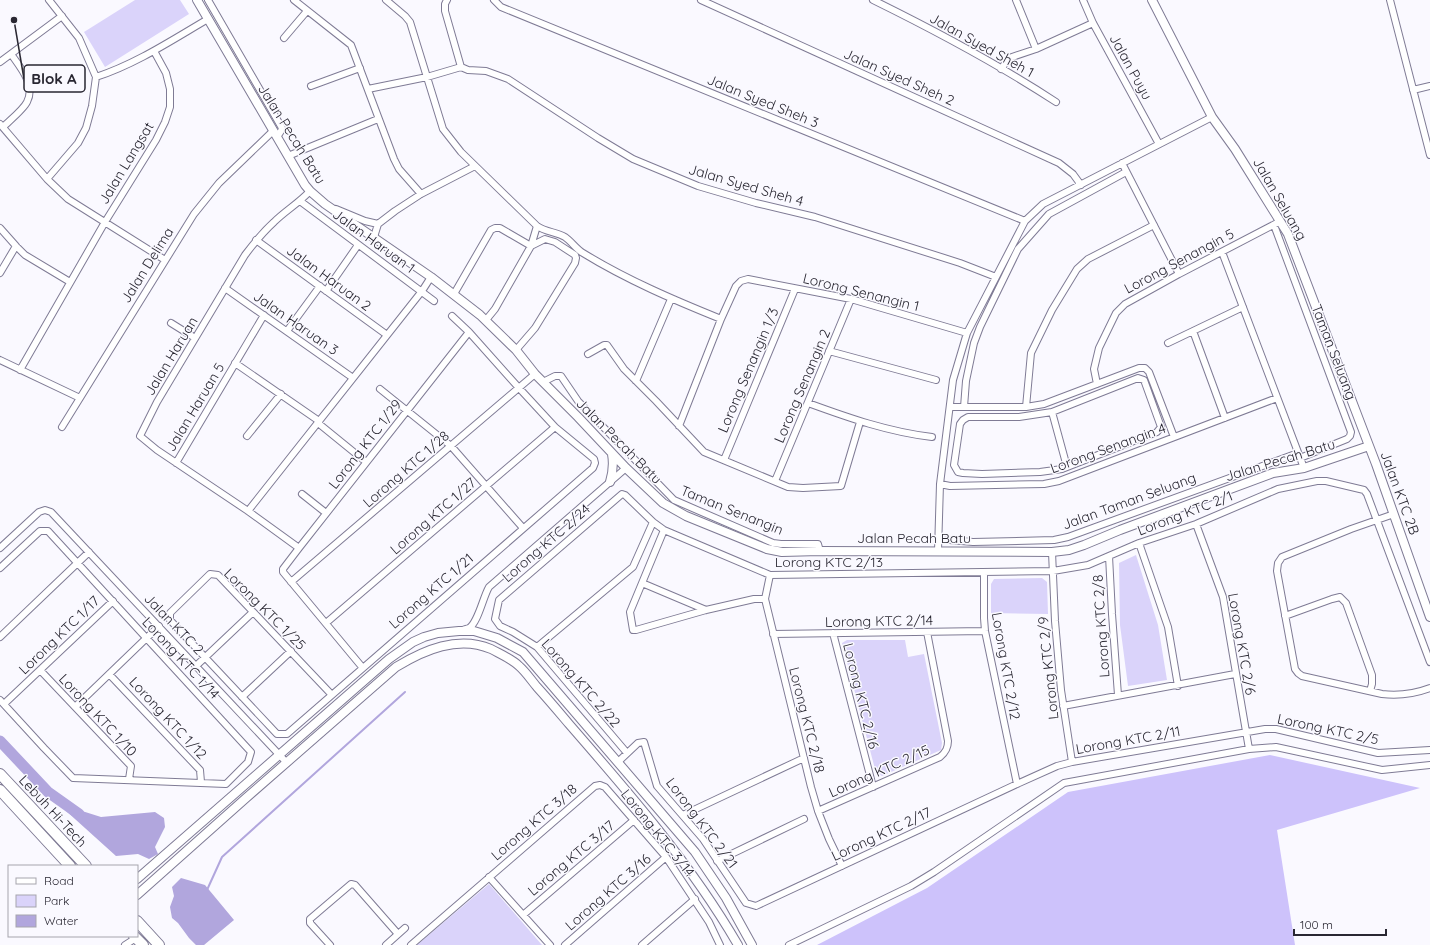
<svg xmlns="http://www.w3.org/2000/svg" width="1430" height="945" font-family="Quicksand,sans-serif">
  <rect width="100%" height="100%" fill="#faf9ff"/>
  <path fill="#dad3fa" d="M135 0H180L189 14 105 67 84 32Z
    M1136 555 1158 625 1167 680 1128 686 1120 625 1119 563Z
    M1042 578 1047 582 1048 614 991 613V584L994 579Z
    M847 640H905L908 657 924 654 942 743 941 750 882 776 876 773 842 643Z
    M489 884 542 945H417Z"/>
  <path fill="#cdc2fb" d="M1270 755 1420 788 1277 830 1295 945H817L927 888 1068 792Z"/>
  <path fill="#b1a6dd" d="M70 804 82 811 101 817 155 812 164 818 165 827 155 847 158 854 149 859 138 854 116 856 65 810Z
    M181 878 205 885 234 920 204 945H196L189 938 178 923 172 918 170 907 174 896 172 887Z"/>
  <g fill="none" stroke-linecap="round" stroke-linejoin="round">
    <path stroke="#b1a6dd" stroke-width="2" d="M207 890 222 857 405 692"/>
    <path stroke="#b1a6dd" stroke-width="11" d="M0 741 48 792 79 814"/>
    <defs>
      <path id="minor" d="M208 0 282 128 281 131 277 137
        M294 0 351 45 394 159 399 169 421 194
        M386 0 405 16 410 22 443 129 461 152 537 226C546 232 556 232 565 237 572 242 576 249 583 253 627 280 674 300 721 319
        M447 0 445 4V11L461 67
        M494 0 501 7 1025 221
        M701 0 1059 163 1073 174 1081 185
        M873 0C936 31 998 64 1056 102
        M1016 0 1036 49
        M1083 0 1093 23 1159 144
        M1390 0 1430 155
        M284 38 307 11
        M0 62 62 16
        M461 67 468 70 486 71 508 79 598 138 633 159 698 186 756 203 815 217 960 263 996 277
        M1001 69 1009 58 1036 49 1093 23
        M96 77C136 64 172 40 208 19
        M311 86 360 68
        M368 89 427 77 461 67
        M1413 90 1430 86
        M0 124 47 179 68 199 165 260
        M3 127C9 121 23 110 27 102 36 85 20 67 11 54
        M288 156 378 119
        M1122 163 1179 274
        M47 179 78 143 86 128 92 106 96 77 79 38 49 0
        M300 201 434 301
        M336 209 365 221 378 224
        M1274 225 1351 432 1350 436 1347 439 1300 458
        M0 228 16 246 25 255 70 282
        M374 237 378 224 395 211 421 194 475 166
        M256 240 387 335
        M1222 252 1304 468
        M0 273 16 246
        M225 288 353 378
        M326 291 358 245
        M454 294 491 230 495 228H500L531 246 545 239 555 242 575 255 576 258 575 263 535 328 516 350
        M486 320 495 309 531 246 537 226
        M171 323 195 338
        M287 331 320 286
        M1193 331 1225 418
        M1168 343 1243 307
        M829 351 936 380
        M588 354 604 345H607L624 369 656 401 704 452 788 487 803 488 841 486 860 422
        M0 360 80 398
        M235 363 319 421
        M20 370 105 222 156 140 165 122 170 107V89L166 73 154 51
        M1138 378 1144 380 1161 427 1157 432 1062 469 1040 472 982 474 963 473 958 472 954 465 960 424 963 420 968 417H1019L1052 412Z
        M636 381 671 299
        M543 382 555 376H561L578 401 674 500 773 543 781 544H818L820 551
        M1097 384 1094 369 1099 348 1116 313 1125 304 1179 274 1277 223
        M380 389 451 446 523 528
        M808 403C849 418 889 432 932 437
        M950 407H1026L1044 404 1139 368H1145L1149 372 1174 437
        M964 407 966 381 974 343 980 327 1018 249 1049 214 1126 172
        M1026 407 1031 353 1052 310 1077 269 1088 259 1154 225
        M1052 412 1067 467
        M318 423 366 462
        M679 426 721 319 736 286 741 281 748 279 851 299 967 333
        M62 427 194 214 219 183 273 131
        M247 436 281 394
        M724 460 795 289
        M176 463 264 315
        M775 481 851 299
        M940 484 950 486 1044 484 1059 481 1277 398
        M302 494 326 513
        M248 511 422 291 431 277
        M1394 514 1351 529 1282 557 1278 563 1277 571 1295 669 1298 673 1302 676 1382 694C1399 696 1414 694 1430 688
        M1196 524 1223 597 1249 749
        M664 530 630 612 633 630H636L706 610 754 599H765
        M938 539 973 542 1054 540 1068 537 1298 453
        M1139 543 1168 627 1178 686
        M0 548 39 512 45 510 51 512 287 763
        M299 548 248 511 157 450 140 436 157 402 245 255C254 243 263 232 274 222 285 211 299 203 310 191
        M938 551 940 484 953 380 967 333 1025 221 1043 204 1212 117
        M1052 552 1055 621 1061 690 1072 762
        M1109 556 1112 614 1118 695
        M0 568 40 531H48L251 752 248 762 226 784 73 778 44 748 0 700
        M984 572V618L985 631 1017 784
        M770 575 765 599 811 787 818 811 829 839 842 866
        M291 582 535 374
        M642 583 706 610
        M1285 616 1332 599 1340 597 1346 603 1372 675V684L1370 691
        M326 623 555 427
        M463 630C465 629 467 629 469 628 478 623 483 597 489 587L626 468
        M833 633 873 787
        M773 634 985 631
        M0 637 89 552
        M537 647 633 567 653 522
        M197 665 253 612
        M362 667 283 572V569L299 548 469 332
        M40 670 131 766 129 779
        M109 674 200 770 201 782
        M331 694 218 575 210 574 170 613V620L277 734H287L593 468 595 463 594 459 555 427 519 388 469 332 452 316
        M242 697 291 651
        M4 704 113 601
        M1063 706 1235 674
        M75 707 159 626
        M627 753 537 647 513 632 500 626 495 619 499 600 622 494 625 495 653 522 664 530 770 575 1053 571 1088 565 1139 543 1196 524 1278 489 1317 481H1326L1364 490 1367 494 1430 662
        M618 762 638 743 644 742 657 786 703 839 746 903 756 906 1017 784 1057 766 1072 762 1265 729H1276L1378 753 1430 750
        M818 811 940 757C946 752 948 748 948 741L927 632
        M683 815 804 758
        M717 861 804 819
        M489 877 550 945
        M523 915 634 820
        M125 945 136 938
        M330 945 310 923V919L351 884 355 885 398 934
        M386 945 405 928
        M411 945 595 786 600 785 605 787 666 857 709 922 720 945
        M565 945 666 857
        M642 945 695 899
        M789 945 911 886 934 872 1064 783 1249 749 1276 747 1382 770 1430 765"/>
      <path id="tertiary" d="M197 0 305 185 310 191 325 204 431 277 480 315 516 350 535 374 578 417 626 468 663 503 686 516 767 549 782 552 820 551 1052 552 1069 550 1084 545 1120 530 1273 473 1304 468 1369 446
        M1152 0 1212 117 1235 149 1288 234 1376 464 1430 617
        M610 482C613 472 614 465 612 454
        M137 879 389 659 413 642 424 637 438 633 459 631H474L497 638 523 652 695 852 726 898 752 945
        M137 895 246 798 396 667C424 650 458 635 491 649 500 654 512 659 519 666 526 672 531 680 537 687 548 699 558 711 569 724 630 794 691 864 738 945"/>
      <path id="primary" d="M0 774 86 866
        M0 790 70 866
        M137 921 159 945
        M134 936 143 945"/>
    </defs>
    <use href="#minor" stroke="#7f7b95" stroke-width="8"/>
    <use href="#tertiary" stroke="#7f7b95" stroke-width="10"/>
    <use href="#primary" stroke="#7f7b95" stroke-width="12"/>
    <use href="#minor" stroke="#fff" stroke-width="6"/>
    <use href="#tertiary" stroke="#fff" stroke-width="8"/>
    <use href="#primary" stroke="#fff" stroke-width="10"/>
  </g>
  <g text-anchor="middle" stroke-width="3" stroke-linejoin="round" paint-order="stroke">
    <g font-size="14" fill="#292732" stroke="#faf9ff">
      <text transform="translate(982 45) rotate(29)" y="5">Jalan Syed Sheh 1</text>
      <text transform="translate(1131 67) rotate(61)" y="5">Jalan Puyu</text>
      <text transform="translate(899 77) rotate(24)" y="5">Jalan Syed Sheh 2</text>
      <text transform="translate(763 101) rotate(22)" y="5">Jalan Syed Sheh 3</text>
      <text transform="translate(292 134) rotate(58)" y="5">Jalan Pecah Batu</text>
      <text transform="translate(126 163) rotate(-59)" y="5">Jalan Langsat</text>
      <text transform="translate(746 185) rotate(16)" y="5">Jalan Syed Sheh 4</text>
      <text transform="translate(1280 199) rotate(60)" y="5">Jalan Seluang</text>
      <text transform="translate(374 241) rotate(36)" y="5">Jalan Haruan 1</text>
      <text transform="translate(1179 261) rotate(-28)" y="5">Lorong Senangin 5</text>
      <text transform="translate(147 265) rotate(-58)" y="5">Jalan Delima</text>
      <text transform="translate(329 278) rotate(36)" y="5">Jalan Haruan 2</text>
      <text transform="translate(861 292) rotate(14)" y="5">Lorong Senangin 1</text>
      <text transform="translate(296 323) rotate(35)" y="5">Jalan Haruan 3</text>
      <text transform="translate(1334 352) rotate(69)" y="5">Taman Seluang</text>
      <text transform="translate(171 356) rotate(-59)" y="5">Jalan Haruan</text>
      <text transform="translate(748 370) rotate(-67)" y="5">Lorong Senangin 1/3</text>
      <text transform="translate(802 386) rotate(-67)" y="5">Lorong Senangin 2</text>
      <text transform="translate(195 407) rotate(-59)" y="5">Jalan Haruan 5</text>
      <text transform="translate(619 441) rotate(45)" y="5">Jalan Pecah Batu</text>
      <text transform="translate(365 444) rotate(-52)" y="5">Lorong KTC 1/29</text>
      <text transform="translate(1108 448) rotate(-20)" y="5">Lorong Senangin 4</text>
      <text transform="translate(1280 460) rotate(-17)" y="5">Jalan Pecah Batu</text>
      <text transform="translate(406 469) rotate(-41)" y="5">Lorong KTC 1/28</text>
      <text transform="translate(1400 493) rotate(70)" y="5">Jalan KTC 2B</text>
      <text transform="translate(1129 501) rotate(-20)" y="5">Jalan Taman Seluang</text>
      <text transform="translate(732 510) rotate(22)" y="5">Taman Senangin</text>
      <text transform="translate(1185 513) rotate(-21)" y="5">Lorong KTC 2/1</text>
      <text transform="translate(433 516) rotate(-41)" y="5">Lorong KTC 1/27</text>
      <text x="914" y="543">Jalan Pecah Batu</text>
      <text transform="translate(546 543) rotate(-41)" y="5">Lorong KTC 2/24</text>
      <text x="829" y="567">Lorong KTC 2/13</text>
      <text transform="translate(431 591) rotate(-41)" y="5">Lorong KTC 1/21</text>
      <text transform="translate(265 609) rotate(45)" y="5">Lorong KTC 1/25</text>
      <text transform="translate(879 621) rotate(-1)" y="5">Lorong KTC 2/14</text>
      <text transform="translate(174 624) rotate(46)" y="5">Jalan KTC 2</text>
      <text transform="translate(1101 626) rotate(-94)" y="5">Lorong KTC 2/8</text>
      <text transform="translate(59 635) rotate(-44)" y="5">Lorong KTC 1/17</text>
      <text transform="translate(1242 644) rotate(80)" y="5">Lorong KTC 2/6</text>
      <text transform="translate(181 658) rotate(47)" y="5">Lorong KTC 1/14</text>
      <text transform="translate(1006 666) rotate(80)" y="5">Lorong KTC 2/12</text>
      <text transform="translate(1048 668) rotate(-96)" y="5">Lorong KTC 2/9</text>
      <text transform="translate(581 683) rotate(49)" y="5">Lorong KTC 2/22</text>
      <text transform="translate(861 696) rotate(76)" y="5">Lorong KTC 2/16</text>
      <text transform="translate(98 715) rotate(47)" y="5">Lorong KTC 1/10</text>
      <text transform="translate(168 718) rotate(47)" y="5">Lorong KTC 1/12</text>
      <text transform="translate(807 720) rotate(76)" y="5">Lorong KTC 2/18</text>
      <text transform="translate(1328 729) rotate(12)" y="5">Lorong KTC 2/5</text>
      <text transform="translate(1128 740) rotate(-10)" y="5">Lorong KTC 2/11</text>
      <text transform="translate(879 771) rotate(-24)" y="5">Lorong KTC 2/15</text>
      <text transform="translate(53 811) rotate(47)" y="5">Lebuh Hi-Tech</text>
      <text transform="translate(534 822) rotate(-41)" y="5">Lorong KTC 3/18</text>
      <text transform="translate(702 823) rotate(53)" y="5">Lorong KTC 2/21</text>
      <text transform="translate(658 833) rotate(51)" y="5">Lorong KTC 3/14</text>
      <text transform="translate(881 834) rotate(-25)" y="5">Lorong KTC 2/17</text>
      <text transform="translate(571 858) rotate(-40)" y="5">Lorong KTC 3/17</text>
      <text transform="translate(608 892) rotate(-41)" y="5">Lorong KTC 3/16</text>
    </g>
  </g>
  <path fill="none" stroke="#292732" stroke-width="1.5" d="M14 20L24 79"/>
  <circle fill="#292732" stroke="#faf9ff" stroke-width="1.5" cx="14" cy="20" r="4"/>
  <rect fill="#faf9ff" stroke="#292732" stroke-width="1.5" x="24" y="65" width="61" height="27" rx="4"/>
  <g font-size="15" text-anchor="middle" font-weight="bold" fill="#292732">
    <text x="54" y="84">Blok A</text>
  </g>
  <rect x="8" y="865" width="130" height="72" fill="#faf9ff" stroke="#a6a5ad"/>
  <rect x="16" y="878" width="20" height="6" fill="#ffffff" stroke="#a6a5ad"/>
  <text x="44" y="885" font-size="12" fill="#292732">Road</text>
  <rect x="16" y="895" width="20" height="12" fill="#dad3fa" stroke="#a6a5ad"/>
  <text x="44" y="905" font-size="12" fill="#292732">Park</text>
  <rect x="16" y="915" width="20" height="12" fill="#b1a6dd" stroke="#a6a5ad"/>
  <text x="44" y="925" font-size="12" fill="#292732">Water</text>
  <path d="M1294 929v6h92v-6" fill="none" stroke="#292732" stroke-width="2"/>
  <text x="1300" y="929" font-size="12" fill="#292732" stroke="#faf9ff" stroke-width="3" paint-order="stroke">100 m</text>
</svg>
